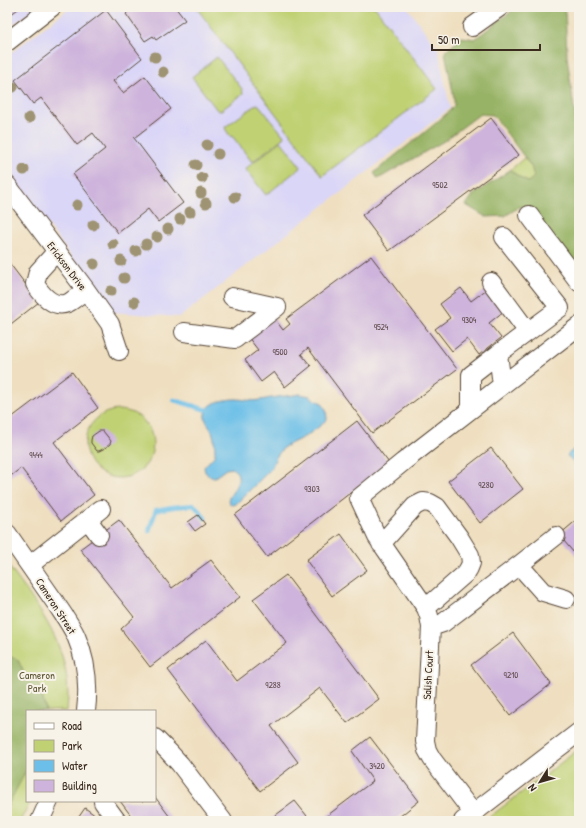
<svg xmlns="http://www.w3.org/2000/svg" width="586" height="828" font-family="'Patrick Hand',sans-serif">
  <rect width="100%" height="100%" fill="#f7f3e8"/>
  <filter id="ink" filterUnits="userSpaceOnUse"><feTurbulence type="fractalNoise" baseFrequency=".025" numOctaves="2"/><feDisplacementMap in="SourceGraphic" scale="8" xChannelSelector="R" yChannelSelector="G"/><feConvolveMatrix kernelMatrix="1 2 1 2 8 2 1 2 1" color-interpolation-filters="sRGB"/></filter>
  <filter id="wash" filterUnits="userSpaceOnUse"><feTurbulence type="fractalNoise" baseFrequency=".012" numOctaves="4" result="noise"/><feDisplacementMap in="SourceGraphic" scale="16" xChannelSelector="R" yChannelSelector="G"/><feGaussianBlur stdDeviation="0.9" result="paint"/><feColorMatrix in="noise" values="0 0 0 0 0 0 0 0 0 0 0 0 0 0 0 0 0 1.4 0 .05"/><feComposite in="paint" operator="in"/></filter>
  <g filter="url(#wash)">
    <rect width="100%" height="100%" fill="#efdfc0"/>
    <path fill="#dad6f7" d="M7 7H37L7 29Z
      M71 7H407L438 49 450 108 180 317 112 312 7 169V56Z"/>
    <path fill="#bfd173" stroke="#7d7e48" d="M196 7H375L437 89 322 176Z
      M217 57 242 89 243 94 220 111 217 110 192 77Z
      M257 104 259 105 284 136 283 138 252 162 233 137 230 136 226 130 225 127Z
      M281 141 301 167 266 195 245 169Z
      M524 158 531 166 535 177 528 182 522 179 510 170Z
      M85 444a34 34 0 1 1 68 0a34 34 0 1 1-68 0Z
      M7 564C41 611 74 650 67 711H27V801H31L20 821H7Z
      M579 749V821H484Z"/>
    <path fill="#97b365" stroke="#696e42" d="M517 7H565L567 56 579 145V275L529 208 519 207 505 216 486 217 466 205 473 195 510 170 522 179 528 182 534 177 531 166 493 115 480 114 444 141 378 179 374 173C400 150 430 131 454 106V98L445 52 462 37 475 39Z
      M7 655 18 660 28 681 37 676 46 711H27V769L7 807Z"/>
    <path fill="#6cbfe8" stroke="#547483" d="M300 394 310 396 315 400 322 403 326 410 327 419 320 426 306 436 284 447 276 457 271 469 236 504 231 505 228 500C233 489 246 477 232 468L226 469 215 477H211L205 472 204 467 215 455C215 447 215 435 210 428 208 424 204 419 205 414 207 402 226 399 236 399 244 399 252 402 260 400 264 400 268 398 272 398 281 396 291 396 300 394Z
      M579 445V463L576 466 567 455Z"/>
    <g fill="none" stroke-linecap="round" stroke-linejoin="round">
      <path stroke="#6cbfe8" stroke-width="4.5" d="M174 400 207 410
        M149 531 156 510 173 507 194 505 205 518"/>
    </g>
    <g id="blocks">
      <path fill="#ceb4dc" d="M7 7H21L7 17Z
        M126 7H175L185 20 156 40 153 36 145 41 126 14 128 12 125 8Z
        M106 10 142 58 113 81 123 93 145 76 171 109 134 138 183 203 158 222 148 209 118 233 73 174 105 149 93 133 77 145 41 98 33 104 15 80Z
        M491 118 519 155 389 251 362 215Z
        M371 256 457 369 372 433 308 348 301 354 311 366 285 387 274 372 261 382 245 360 258 350 248 337 274 318 283 330 290 324 286 319Z
        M7 260 39 302 7 327Z
        M461 288 471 301 487 289 504 311 489 323 501 338 479 355 467 339 452 351 435 329 450 318 440 304Z
        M72 372 98 408 54 442 94 495 61 521 21 468 8 478 7 477V421Z
        M357 421 389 463 267 557 235 515Z
        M99 431H103L111 441 110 444 105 448 99 451H97L91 443V440L92 436Z
        M491 448 523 489 480 523 448 481Z
        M198 515 205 524 195 531 188 522Z
        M579 518V559L559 535Z
        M119 520 172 588 211 560 240 597 150 667 121 629 134 617 80 549Z
        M341 534 367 570 332 596 306 560Z
        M286 575 379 699 347 723 320 688 271 726 298 762 260 791 168 670 206 640 237 681 287 643 253 599Z
        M513 633 551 684 510 716 471 665Z
        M370 737 419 801 394 821H320L373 781 352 751Z
        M155 797 173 821H135L120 801H155Z
        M295 801 311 821H270L269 820Z
        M85 808 103 821H76Z"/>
    </g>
  </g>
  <g filter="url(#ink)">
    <use href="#blocks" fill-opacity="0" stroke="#564536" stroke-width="1"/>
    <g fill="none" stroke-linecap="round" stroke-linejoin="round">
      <defs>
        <path id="minor" d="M472 27 500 7
          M7 42 52 7
          M7 185 86 290 110 324 119 351
          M529 215 579 282
          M57 251 38 272 35 284C42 295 53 309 68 303 73 301 81 293 86 290
          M491 282 528 332
          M232 297 277 307
          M184 332 235 339 277 307
          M502 385 498 354 560 308 504 237
          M471 409V375L498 354
          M88 520 99 535
          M7 533C23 556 39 579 55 602 62 613 70 623 76 636 86 659 89 686 86 711
          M381 544 415 506 423 502 430 503 437 507 459 537 470 555 471 563 469 568 466 573 426 608
          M30 565 101 509
          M519 565 556 536
          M431 627 443 623 519 565 543 592 566 599
          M155 738 169 752 180 764 223 821
          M103 802 117 821
          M473 813 432 759 427 750 425 741 431 627 429 616 426 608 377 537 359 498 403 462 579 326
          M40 821 49 801
          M463 821 579 732"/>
      </defs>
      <use href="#minor" stroke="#564536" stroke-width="20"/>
      <use href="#minor" stroke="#fff" stroke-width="18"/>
    </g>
    <g fill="#9e9372">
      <circle cx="155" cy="57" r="5.5"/>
      <circle cx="163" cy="72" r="5.5"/>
      <circle cx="13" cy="87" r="5.5"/>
      <circle cx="29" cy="118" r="5.5"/>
      <circle cx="207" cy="145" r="5.5"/>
      <circle cx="218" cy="154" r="5.5"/>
      <circle cx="196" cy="165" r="5.5"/>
      <circle cx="24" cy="170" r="5.5"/>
      <circle cx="202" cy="178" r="5.5"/>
      <circle cx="201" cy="193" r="5.5"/>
      <circle cx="235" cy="197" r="5.5"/>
      <circle cx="206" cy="203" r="5.5"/>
      <circle cx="77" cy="205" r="5.5"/>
      <circle cx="190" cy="212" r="5.5"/>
      <circle cx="180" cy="219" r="5.5"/>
      <circle cx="93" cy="225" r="5.5"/>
      <circle cx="168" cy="229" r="5.5"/>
      <circle cx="157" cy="237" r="5.5"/>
      <circle cx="113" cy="244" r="5.5"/>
      <circle cx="146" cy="244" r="5.5"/>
      <circle cx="136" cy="251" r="5.5"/>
      <circle cx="121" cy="261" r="5.5"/>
      <circle cx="94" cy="264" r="5.5"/>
      <circle cx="124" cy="278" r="5.5"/>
      <circle cx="111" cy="291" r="5.5"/>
      <circle cx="134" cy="302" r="5.5"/>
    </g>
  </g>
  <g text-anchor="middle" stroke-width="4" stroke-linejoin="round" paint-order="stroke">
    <g font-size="9" fill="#604c4e">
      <text x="440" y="188">9502</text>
      <text x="469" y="323">9304</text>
      <text x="381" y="330">9524</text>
      <text x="280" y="355">9500</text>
      <text x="36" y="458">9444</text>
      <text x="486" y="488">9280</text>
      <text x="312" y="492">9303</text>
      <text x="511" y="678">9210</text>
      <text x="273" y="688">9288</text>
      <text x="377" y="769">3420</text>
    </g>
    <g font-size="11" fill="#3b2a1e" stroke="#f7f3e8">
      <text transform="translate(67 266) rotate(53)" y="4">Erickson Drive</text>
      <text transform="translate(56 606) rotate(57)" y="4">Cameron Street</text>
      <text transform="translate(428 675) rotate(-87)" y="4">Salish Court</text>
    </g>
    <g font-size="11" fill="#5c5433" stroke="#f7f3e8">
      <text x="37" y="679">Cameron<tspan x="37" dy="13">Park</tspan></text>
    </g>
  </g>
  <rect width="586" height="828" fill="none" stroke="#f7f3e8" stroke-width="24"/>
  <rect x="26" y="710" width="130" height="92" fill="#f7f3e8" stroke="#aca397"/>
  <rect x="34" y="723" width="20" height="6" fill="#ffffff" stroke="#aca397"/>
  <text x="62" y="730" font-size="12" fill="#3b2a1e">Road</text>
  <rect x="34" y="740" width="20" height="12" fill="#bfd173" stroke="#aca397"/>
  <text x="62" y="750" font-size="12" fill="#3b2a1e">Park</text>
  <rect x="34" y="760" width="20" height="12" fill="#6cbfe8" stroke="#aca397"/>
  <text x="62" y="770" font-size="12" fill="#3b2a1e">Water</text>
  <rect x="34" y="780" width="20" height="12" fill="#ceb4dc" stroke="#aca397"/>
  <text x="62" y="790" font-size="12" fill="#3b2a1e">Building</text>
  <g transform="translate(540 782) rotate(233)" stroke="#f7f3e8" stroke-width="3" paint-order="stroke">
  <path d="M0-3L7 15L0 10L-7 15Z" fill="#3b2a1e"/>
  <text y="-6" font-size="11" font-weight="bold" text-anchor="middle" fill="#3b2a1e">N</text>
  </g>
  <path d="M432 44v6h108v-6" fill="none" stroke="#3b2a1e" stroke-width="2"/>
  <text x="438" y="44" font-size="12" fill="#3b2a1e" stroke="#f7f3e8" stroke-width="3" paint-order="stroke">50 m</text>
</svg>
